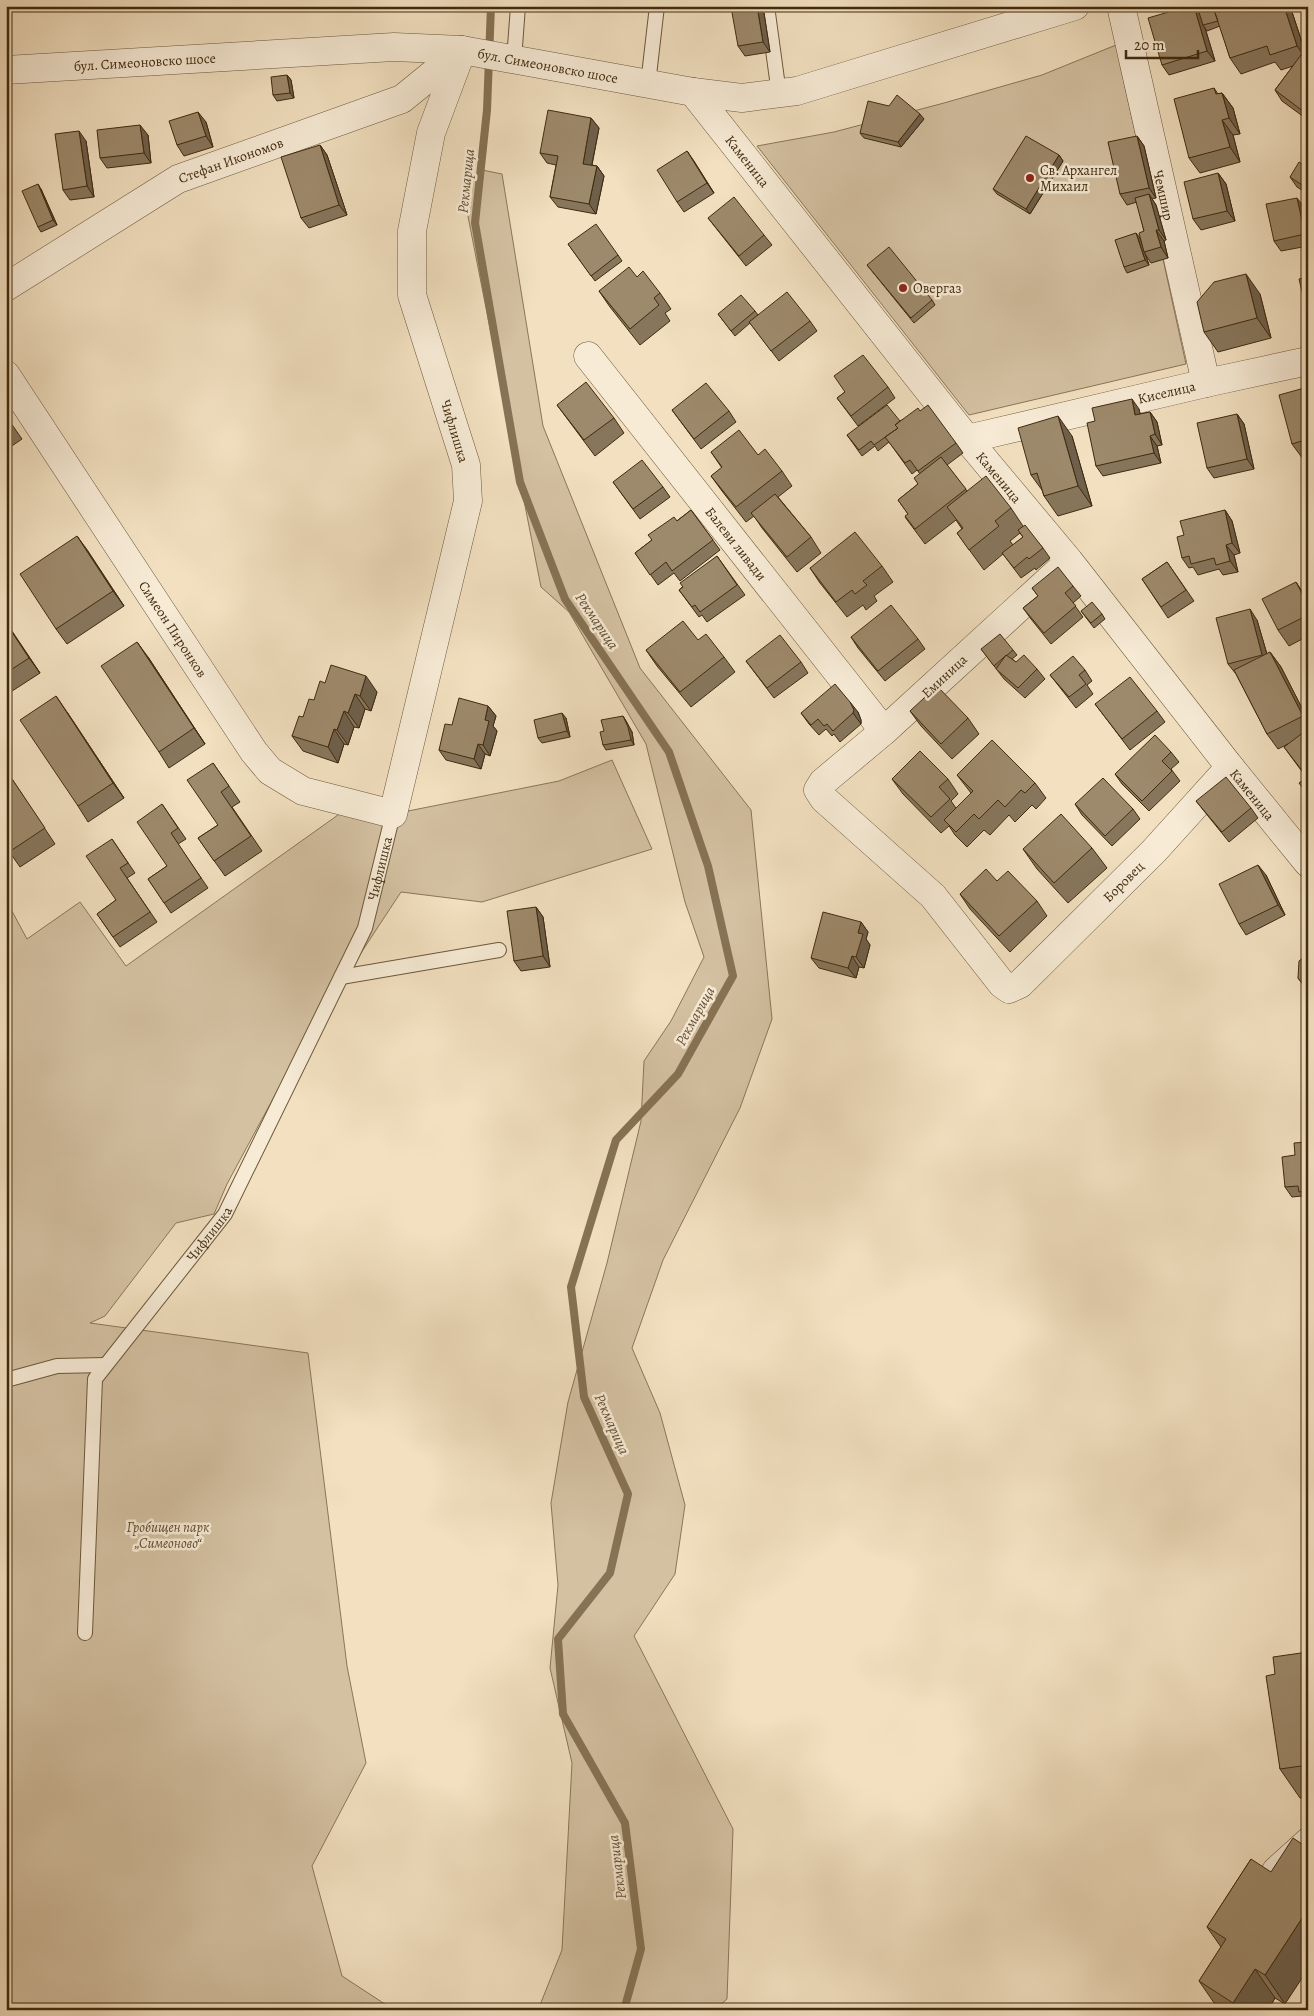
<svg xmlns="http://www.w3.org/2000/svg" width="1314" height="2016" font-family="Alegreya,serif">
  <rect width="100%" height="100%" fill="#f2e0c0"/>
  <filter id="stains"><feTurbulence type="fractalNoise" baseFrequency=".004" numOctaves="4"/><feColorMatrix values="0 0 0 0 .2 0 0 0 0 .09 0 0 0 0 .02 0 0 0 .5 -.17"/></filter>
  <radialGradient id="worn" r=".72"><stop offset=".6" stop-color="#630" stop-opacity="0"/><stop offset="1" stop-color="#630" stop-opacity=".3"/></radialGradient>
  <path fill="#d4c1a2" stroke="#8a7658" d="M1116 45 1186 364 969 415 757 146 834 132 944 103 1042 75Z
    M482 170 502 174 543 426 640 668 751 810 772 1019 740 1108 663 1260 632 1348 660 1413 685 1505 675 1574 634 1636 733 1829 727 1999 715 2010H538L562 1950 572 1763 550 1668 558 1585 551 1503 568 1402 607 1263 641 1121 644 1061 671 1021 704 957 685 902 646 744 569 612 541 587 462 186Z
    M612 760 652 849 482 902 401 892 309 1032 227 1184 214 1214 176 1223 105 1316 90 1323 308 1353 347 1666 366 1763 312 1866 342 1976 394 2010H6V900L27 939 80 902 126 966 352 805 393 814 559 781Z"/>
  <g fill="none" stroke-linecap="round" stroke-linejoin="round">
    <path stroke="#867254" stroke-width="8" d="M491 6 487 110 475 223 520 482 565 599 669 752 708 866 733 976 678 1074 616 1140 571 1287 584 1397 628 1494 610 1573 558 1639 563 1714 625 1823 641 1949 624 2010"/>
    <defs>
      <g id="service">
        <path d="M767 6 779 94"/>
        <path d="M514 60 518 6"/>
        <path d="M648 84 657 6"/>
        <path d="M341 977 499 950"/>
        <path d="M6 1380 57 1366 105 1365"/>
        <path id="s1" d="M85 1633 95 1379 225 1214 365 928 393 814"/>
      </g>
      <g id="minor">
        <path id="s2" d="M1121 6 1206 383"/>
        <path id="s3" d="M693 92 967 439 1069 561 1230 767 1308 863"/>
        <path id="s4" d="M6 287 178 179 402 99 461 51"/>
        <path id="s5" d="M588 356 884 731"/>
        <path id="s6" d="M6 375 254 752 270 771 303 791 393 814 468 501 466 465 412 295V231L431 133 462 50"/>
        <path id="s7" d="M967 439 1206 383 1308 361"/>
        <path id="s8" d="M1062 568 884 731 823 782 818 790 824 799 933 896 1002 984 1009 989 1020 984 1154 851 1230 767"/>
        <path d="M1276 1871 1308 1842"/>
      </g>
      <g id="tertiary">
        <path id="s9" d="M6 70 394 47 462 50 693 92 742 98 797 91 1075 6"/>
      </g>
    </defs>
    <use href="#service" stroke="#6c583a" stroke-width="16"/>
    <use href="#minor" stroke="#6c583a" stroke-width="29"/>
    <use href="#tertiary" stroke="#6c583a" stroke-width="29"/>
    <use href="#service" stroke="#f7ebd6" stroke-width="14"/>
    <use href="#minor" stroke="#f7ebd6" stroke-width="28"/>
    <use href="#tertiary" stroke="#f7ebd6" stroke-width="28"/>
  </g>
  <path fill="#87765c" stroke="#402a0e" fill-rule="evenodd" d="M781 6H794L782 8Z
    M1241 6 1242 9 1290 6 1308 60V120L1282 101 1275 90 1293 66 1281 70 1275 62 1241 74 1230 58 1220 26 1207 31 1205 28 1215 61 1169 75 1162 65 1198 12Z
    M764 13 770 52 745 56 738 46Z
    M1308 15V31L1302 24Z
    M287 75 291 80 294 98 277 101 273 95Z
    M1214 88 1218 94 1222 93 1233 108 1240 134 1233 135 1240 162 1200 173 1189 158Z
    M591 118 599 128 592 165 597 166 604 176 596 214 558 207 550 197 556 165 547 163 540 153Z
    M924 119 901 147 864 138 860 133Z
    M206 122 213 147 184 156 177 145Z
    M148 135 151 163 107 168 100 158Z
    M1137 136 1144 146 1156 198 1152 199 1156 205 1166 240 1164 241 1168 258 1151 263 1145 254 1149 265 1127 273 1124 267 1140 238 1142 245 1144 231 1137 202 1127 205 1120 194Z
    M86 141 94 197 70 200 63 190Z
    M320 145 327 155 347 215 309 228 301 218Z
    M687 151 714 193 684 212 677 202Z
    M1059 155 1063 161 1030 214 997 194 993 189Z
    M1308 168V194L1297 187 1290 177Z
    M1218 173 1226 184 1235 221 1201 230 1193 219Z
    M41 189 57 225 41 232 38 227Z
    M1305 208 1308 223V246L1281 251 1274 241Z
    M708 218 764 235 772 245 746 266Z
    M568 244 618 255 622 261 595 281Z
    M867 265 932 300 935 305 914 323Z
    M599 291 660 293 671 309 665 313 670 321 640 345 610 307Z
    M1260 294 1271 338 1218 352 1204 332Z
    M755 311 758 315 810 321 817 331 779 361 750 323 735 336 718 314Z
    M888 387 895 398 858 426 837 398 845 392Z
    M1308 387V458L1303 459 1292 444Z
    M557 405 614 418 624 433 595 456Z
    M1139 409 1140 414 1150 412 1157 422 1162 445 1157 446 1161 463 1103 476 1096 466 1095 421Z
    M672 410 729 411 736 422 701 449Z
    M920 411 956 443 963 453 947 465 967 491 1011 508 1023 526 1043 548 1050 558 1036 570 1035 568 1021 578 1003 554 984 570 957 533 962 529 956 520 925 544 905 517 908 514 898 500 918 484 920 474 917 470 912 474 889 442 878 451 875 446 862 456 847 435 900 421ZM1020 533 1023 537 1013 545 1010 541Z
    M1237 414 1244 424 1254 469 1214 478 1207 468Z
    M6 416 22 439 6 450Z
    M1072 436 1092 506 1058 516 1044 496 1042 490 1031 475Z
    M711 452 758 455 782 471 792 486 778 497 811 537 821 553 797 572 762 528 754 516 746 522 722 491 711 476 722 468Z
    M613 482 663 487 670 497 640 519Z
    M691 510 720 550 680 581 674 573 658 585 635 553Z
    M1225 510 1232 521 1240 553 1234 555 1238 572 1223 575 1219 569 1198 575 1193 567 1189 568 1182 558 1184 535Z
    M77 536 124 606 67 644 56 629Z
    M6 544 12 552 6 556Z
    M717 556 745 595 707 622 702 615 699 617 679 590Z
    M1167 562 1194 601 1168 618 1142 579Z
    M882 566 893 582 874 596 877 601 866 610 863 605 847 617 820 583 810 568Z
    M1073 586 1081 596 1073 603 1083 617 1051 644 1031 619 1023 608 1038 596 1032 588Z
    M1306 597 1308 600V636L1289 646 1278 630Z
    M1081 611 1102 614 1105 619 1094 628Z
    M1257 620 1267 654 1270 652 1281 667 1308 720V795L1306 777 1284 747 1288 744 1278 749 1267 734 1236 674 1228 664Z
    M6 623 40 673 6 695Z
    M851 637 918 639 925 649 885 681 858 648Z
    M698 640 724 657 735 672 691 707 657 666 646 650Z
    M981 649 1013 650 1017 655 1012 659 1016 662 1037 669 1045 679 1025 698 1004 679Z
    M148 657 205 744 169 768 159 752Z
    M746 661 801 662 808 673 774 698Z
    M1085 670 1092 681 1087 685 1093 694 1076 708 1058 685 1050 675Z
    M325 683 377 692 371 711 365 709 359 728 354 727 348 745 344 744 338 763 303 751 292 736 303 717Z
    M1095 704 1157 711 1165 722 1130 750Z
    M488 706 496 716 493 726 497 731 490 756 485 754 481 769 446 760 439 750 452 725Z
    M910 711 968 718 979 734 952 759 921 726Z
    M67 712 124 798 88 822 78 806Z
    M858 712 861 720V724L840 742 834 734 832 736 826 729 819 735 809 724 801 713Z
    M623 716 626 721 632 732 634 745 606 750 603 745 604 731Z
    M566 718 570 737 542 743 538 738Z
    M1171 752 1179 762 1171 769 1180 781 1149 811 1122 784 1115 774Z
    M213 763 240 802 232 807 262 851 225 876 198 838 218 825Z
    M6 770 55 844 20 867 6 847Z
    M957 775 1035 783 1046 798 1036 809 1032 805 1015 822 1009 815 990 835 984 830 967 847 955 835 949 826 941 833 903 794 892 779H948L958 794 951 801 956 808 971 793Z
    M1196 801 1251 808 1258 818 1229 842 1204 811Z
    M162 804 186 839 178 844 208 888 171 913 148 879 167 866Z
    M1075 804 1133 809 1140 819 1112 846 1082 815Z
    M112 839 135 873 127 878 157 922 120 947 97 914 116 900Z
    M1092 848 1107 868 1068 903 1037 869 1023 849Z
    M1266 875 1285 915 1246 935 1239 924Z
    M997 881 1037 901 1047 916 1010 952 970 909 960 894Z
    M536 907 543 917 550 967 521 971 514 961Z
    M861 922 868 932 866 939 870 945 864 968 859 967 856 978 819 968 811 958Z
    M1308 954V992L1298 978Z
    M1308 1142V1202H1306L1302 1196 1292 1197 1285 1187 1295 1155Z
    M1308 1652V1797L1300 1798 1280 1769 1275 1674Z
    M1251 1859 1285 2004 1275 1998 1268 2010H1219L1199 1981 1221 1947 1207 1927Z"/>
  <path fill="#6e604b" stroke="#402a0e" d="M757 6H759L764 13 770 52 763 42Z
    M1194 6 1201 15 1203 25 1205 28 1215 61 1207 51Z
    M1284 6H1290L1308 61 1297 46Z
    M287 75 291 80 294 98 290 93Z
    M1222 93 1233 108 1240 134 1229 118Z
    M198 112 206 122 213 147 206 136Z
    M920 114 924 119 901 147 898 142Z
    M591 118 599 128 590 174 583 164Z
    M1222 120 1233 135 1240 162 1230 147Z
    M140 125 148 135 151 163 144 153Z
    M79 131 86 141 94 197 87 186Z
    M1137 136 1144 146 1156 198 1149 188Z
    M320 145 327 155 347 215 339 205Z
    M687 151 694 161 714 193 707 183Z
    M1059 155 1063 161 1030 214 1026 209Z
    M597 166 604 176 596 214 589 204Z
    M1218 173 1226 184 1235 221 1227 211Z
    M38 184 41 189 57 225 53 220Z
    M1149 194 1156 205 1166 240 1159 230Z
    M1297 198 1305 208 1308 223V238L1305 234Z
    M1156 230 1164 241 1168 258 1161 247Z
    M1136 233 1140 238 1149 265 1145 260Z
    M1246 274 1260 294 1271 338 1257 318Z
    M1132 399 1139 409 1143 426 1135 415Z
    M1150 412 1157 422 1162 445 1155 434Z
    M1237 414 1244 424 1254 469 1247 459Z
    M1058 416 1072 436 1092 506 1078 486Z
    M1150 436 1157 446 1161 463 1154 453Z
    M1225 510 1232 521 1240 553 1232 543Z
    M77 536 88 551 124 606 113 591Z
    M1226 545 1234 555 1238 572 1230 561Z
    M1296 582 1308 600V605Z
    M1250 609 1257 620 1270 665 1262 655Z
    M6 623 12 631 40 673 29 658Z
    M137 642 148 657 205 744 194 728Z
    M1270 652 1281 667 1308 720V723L1303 716Z
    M366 676 377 692 371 711 360 696Z
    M355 694 365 709 359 728 348 713Z
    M56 696 67 712 124 798 113 783Z
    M850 702 858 712 861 720V724L853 713Z
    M488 706 496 716 493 726 497 731 490 756 483 745 485 720Z
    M344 711 354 727 348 745 337 730Z
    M562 713 566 718 570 737 567 731Z
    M623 716 626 721 632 732 634 745 631 740Z
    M334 729 344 744 338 763 328 747Z
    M478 744 485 754 481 769 474 759Z
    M1258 865 1266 875 1285 915 1278 905Z
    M536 907 543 917 550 967 543 956Z
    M861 922 868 932 866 939 870 945 864 968 856 957 858 933Z
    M852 956 859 967 856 978 848 968Z
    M1308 1909V1969L1285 2004 1265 1975Z
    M1255 1969 1275 1998 1268 2010H1237L1233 2003Z"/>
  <path fill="#9d896b" stroke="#402a0e" d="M736 6H757L763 42 738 46 731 7Z
    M1189 6H1194L1207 51 1162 65 1148 18Z
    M1197 6H1227L1214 10 1218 21 1203 25Z
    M1227 6H1235L1236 11 1250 6H1284L1297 46 1270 55 1267 46 1230 58 1214 10Z
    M1236 6H1239L1240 10H1238Z
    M1308 15V27L1302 24Z
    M1301 55 1308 60V115L1275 90Z
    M287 75 290 93 273 95 271 77Z
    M1214 88 1216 94 1222 93 1229 118 1222 120 1230 147 1189 158 1174 99Z
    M897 95 920 114 898 142 860 133 868 101 889 106Z
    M548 110 591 118 583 164 597 166 589 204 550 197 558 156 540 153Z
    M198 112 206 136 177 145 169 121Z
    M140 125 144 153 100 158 97 130Z
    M79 131 87 186 63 190 55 134Z
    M1026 136 1059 155 1026 209 993 189Z
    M1137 136 1149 188 1120 194 1108 142Z
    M320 145 339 205 301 218 281 157Z
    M687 151 707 183 677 202 657 170Z
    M1299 162 1308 168V189L1290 177Z
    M1218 173 1227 211 1193 219 1184 182Z
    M38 184 53 220 38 227 22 191Z
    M1149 194 1159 230H1156L1161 247 1144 252 1139 233 1144 231 1135 198Z
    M734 197 764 235 739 256 708 218Z
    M1297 198 1305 234 1274 241 1266 204Z
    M596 224 618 255 591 276 568 244Z
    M1136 233 1145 260 1124 267 1115 240Z
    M889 247 932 300 911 318 867 265Z
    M629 267 637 277 643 271 660 293 654 298 659 305 630 329 599 291Z
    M1246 274 1257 318 1204 332 1197 302 1214 282Z
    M1308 277V317L1299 279Z
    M787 292 810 321 771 351 749 322Z
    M741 295 755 311 731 331 718 314Z
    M863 355 888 387 851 416 837 398 845 392 834 376Z
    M586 382 614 418 584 440 557 405Z
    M706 383 729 411 694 439 672 410Z
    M1308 387V439L1292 444 1279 395Z
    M1132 399 1135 415 1150 412 1155 434 1150 436 1154 453 1096 466 1087 423 1095 421 1092 408Z
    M887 405 900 421 895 425 898 428 874 445 871 441 859 450 847 435Z
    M928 405 956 443 918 471 910 460 905 463 885 437 898 428 895 425 918 408 920 411Z
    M1237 414 1247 459 1207 468 1197 423Z
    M1058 416 1078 486 1044 496 1037 473 1031 475 1018 428Z
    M739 430 758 455 765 449 782 471 736 507 711 476 722 467 711 452Z
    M941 457 966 489 915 529 905 516 908 514 898 500 918 484 914 478Z
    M642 460 663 487 633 509 613 482Z
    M986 476 1011 508 995 521 999 526 969 550 957 533 963 528 947 507Z
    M775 494 811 537 787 557 751 513Z
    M691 510 713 540 672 571 666 562 650 575 635 553 652 540 648 535 674 517 677 521Z
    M1225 510 1232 543 1226 545 1230 561 1216 565 1214 558 1191 564 1189 556 1182 558 1177 537 1184 535 1180 521Z
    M1025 525 1043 548 1029 559 1027 557 1014 568 1002 553 1023 537 1018 530Z
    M855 532 882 566 863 581 867 585 855 594 852 590 836 602 810 568Z
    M77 536 113 591 56 629 20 574Z
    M717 556 737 585 700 612 695 605 692 607 679 590 683 587 680 583Z
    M1167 562 1186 590 1161 607 1142 579Z
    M1058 567 1073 586 1065 593 1076 606 1044 633 1023 608 1038 596 1032 588Z
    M1296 582 1308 605V615L1278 630 1262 599Z
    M1092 602 1102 614 1091 623 1081 611Z
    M891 605 918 639 878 671 851 637Z
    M1250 609 1262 655 1228 664 1216 618Z
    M683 621 698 640 706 634 724 657 680 692 646 650Z
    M6 623 29 658 6 673Z
    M1000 634 1013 650 1006 656V655L1003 658 994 666 981 649Z
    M780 635 801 662 767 688 746 661Z
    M137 642 194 728 159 752 101 666Z
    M1270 652 1303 716 1267 734 1234 670Z
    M1006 655 1016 662 1024 655 1037 669 1018 688 996 669Z
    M1073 656 1085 670 1079 675 1086 684 1069 697 1050 675Z
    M331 665 366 676 360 696 355 694 348 713 344 711 337 730 334 729 328 747 292 736 299 716 303 717 309 699 314 700 320 681 325 683Z
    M1130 677 1157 711 1122 739 1095 704Z
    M835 684 850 702 854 710 853 713 833 731 827 724 824 726 818 719 811 725 801 713Z
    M937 686 968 718 941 744 910 711Z
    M56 696 113 783 78 806 20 720Z
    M459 698 488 706 485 720 489 721 483 745 478 744 474 759 439 750 445 724 452 725Z
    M562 713 567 731 538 738 534 720Z
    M623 716 628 727 631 740 603 745 600 732 604 731 601 720Z
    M1308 729V795L1299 783 1307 777 1284 747Z
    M1155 735 1171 752 1162 761 1172 771 1142 801 1115 774Z
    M992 740 1035 783 1025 793 1021 790 1005 807 998 800 979 819 974 814 956 832 944 820 973 791 957 775Z
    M920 751 948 779 939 787 950 799 931 817 892 779Z
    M213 763 229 786 221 792 251 836 214 861 198 838 218 825 187 780Z
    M6 770 45 828 9 852 6 847Z
    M1226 777 1251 808 1222 832 1196 801Z
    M1103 778 1133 809 1105 836 1075 804Z
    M162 804 178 828 171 833 201 878 164 903 148 879 167 866 137 822Z
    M1061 814 1092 848 1054 883 1023 849Z
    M112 839 128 863 120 868 150 912 113 937 97 914 116 900 86 856Z
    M1258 865 1278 905 1239 924 1219 884Z
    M986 869 997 881 1008 871 1037 901 999 936 960 894Z
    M536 907 543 956 514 961 507 911Z
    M823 912 861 922 858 933 863 934 856 957 852 956 848 968 811 958Z
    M1308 954V990L1298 978 1299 961Z
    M1308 1142V1191L1299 1192 1298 1186 1285 1187 1282 1157 1295 1155 1294 1143Z
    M1308 1652V1765L1280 1769 1266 1676 1275 1674 1273 1657Z
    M1293 1838 1308 1848V1909L1265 1975 1255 1969 1233 2003 1199 1981 1226 1939 1207 1927 1251 1859 1271 1872Z"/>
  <g fill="#8f2418" stroke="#f7ebd6" stroke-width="2">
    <circle cx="1030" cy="178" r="5"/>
    <circle cx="903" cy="288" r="5"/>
  </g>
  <g text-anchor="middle" stroke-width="5" stroke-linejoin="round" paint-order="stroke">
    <g font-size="14" fill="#402a0e" stroke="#f7ebd6">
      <text dy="5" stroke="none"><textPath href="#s9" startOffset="139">бул. Симеоновско шосе</textPath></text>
      <text dy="5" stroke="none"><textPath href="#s9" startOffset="544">бул. Симеоновско шосе</textPath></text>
      <text dy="5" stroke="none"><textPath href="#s4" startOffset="259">Стефан Икономов</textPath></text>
      <text dy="5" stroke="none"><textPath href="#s3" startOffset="88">Каменица</textPath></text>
      <text dy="5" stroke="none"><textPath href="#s2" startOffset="194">Чемшир</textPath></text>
      <text dy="5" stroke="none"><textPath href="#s7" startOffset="205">Киселица</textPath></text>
      <text transform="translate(455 431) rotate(73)" y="5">Чифлишка</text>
      <text dy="5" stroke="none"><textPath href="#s3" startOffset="492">Каменица</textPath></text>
      <text dy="5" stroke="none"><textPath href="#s5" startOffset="239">Балеви ливади</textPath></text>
      <text dy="5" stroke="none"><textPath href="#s6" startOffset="304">Симеон Пиронков</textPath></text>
      <text transform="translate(944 676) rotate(-43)" y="5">Еминица</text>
      <text dy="5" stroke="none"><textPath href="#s3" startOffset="898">Каменица</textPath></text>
      <text dy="5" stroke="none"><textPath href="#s1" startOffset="844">Чифлишка</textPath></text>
      <text dy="5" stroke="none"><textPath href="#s8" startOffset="765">Боровец</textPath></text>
      <text dy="5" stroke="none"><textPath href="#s1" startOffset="439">Чифлишка</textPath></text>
    </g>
    <g font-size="14" fill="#402a0e" stroke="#f7ebd6" text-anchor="start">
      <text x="1040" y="175">Св. Архангел<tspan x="1040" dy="16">Михаил</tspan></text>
      <text x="913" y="293">Овергаз</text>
    </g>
    <g font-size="14" font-style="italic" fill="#5e482c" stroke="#f7ebd6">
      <text x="168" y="1532">Гробищен парк<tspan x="168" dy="16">„Симеоново“</tspan></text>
    </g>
    <g font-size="15" font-style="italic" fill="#634e31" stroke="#f7ebd6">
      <text transform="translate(466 181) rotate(-84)" y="5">Рекмарица</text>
      <text transform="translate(597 621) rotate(56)" y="5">Рекмарица</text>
      <text transform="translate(695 1016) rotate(-61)" y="5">Рекмарица</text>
      <text transform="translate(612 1424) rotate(66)" y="5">Рекмарица</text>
      <text transform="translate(617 1867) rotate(-97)" y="5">Рекмарица</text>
    </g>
  </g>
  <rect width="1314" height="2016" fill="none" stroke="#f2e0c0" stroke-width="25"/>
  <rect x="8" y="8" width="1299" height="2001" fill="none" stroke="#402a0e" stroke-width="2.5"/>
  <rect x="12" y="12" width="1289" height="1991" fill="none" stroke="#402a0e"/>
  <path d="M1126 50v8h72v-8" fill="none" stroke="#402a0e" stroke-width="2.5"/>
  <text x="1134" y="50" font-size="15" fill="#402a0e" stroke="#f7ebd6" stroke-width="4" paint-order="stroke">20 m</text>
  <rect width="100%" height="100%" filter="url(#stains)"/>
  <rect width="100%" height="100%" fill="url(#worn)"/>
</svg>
